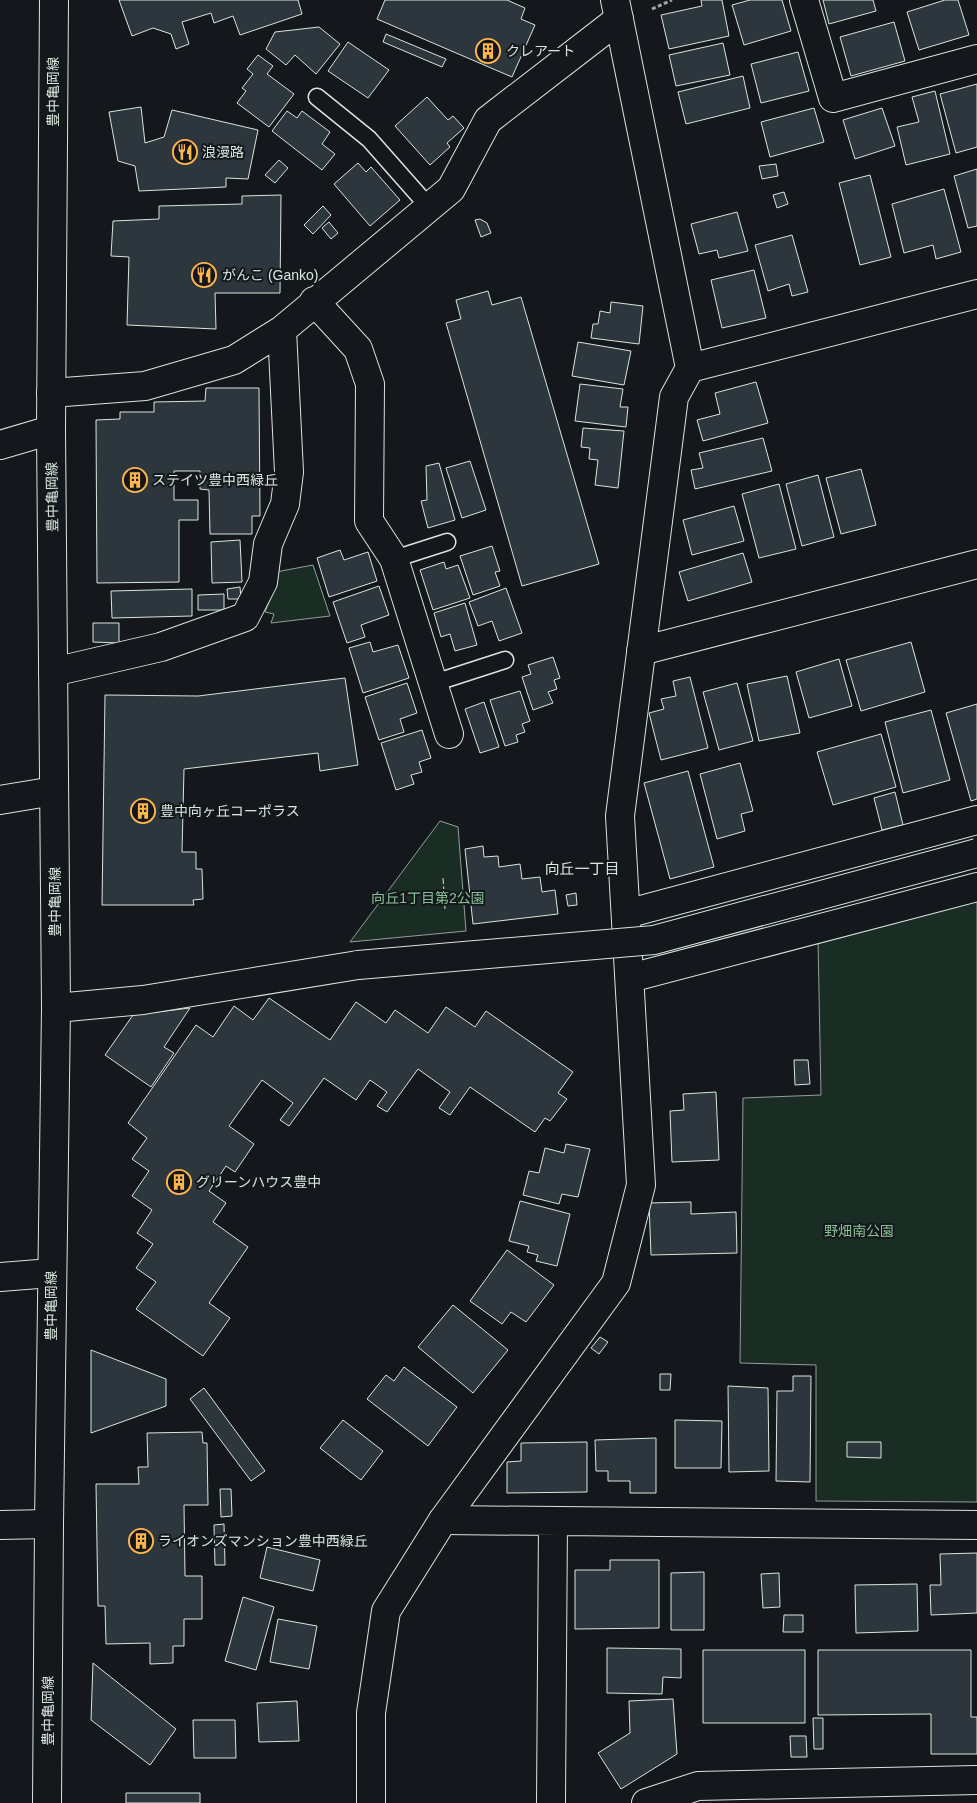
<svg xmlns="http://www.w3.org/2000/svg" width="977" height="1803" font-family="Helvetica,'Noto Sans JP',sans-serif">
  <rect width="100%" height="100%" fill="#14181c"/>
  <path fill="#1a2d24" stroke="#939e99" d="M313 565 330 616 271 623 274 614 265 612 276 585V572Z
    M440 821 458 827 466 931 350 942Z
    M977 898V1502L816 1501V1365L740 1363 743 1098 821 1095 818 940Z"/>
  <path fill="#2c363c" stroke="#d8e6dc" d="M119 0H298L302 14 240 35 233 16 214 23 211 13 182 22 189 44 176 49 171 34 153 28 132 36Z
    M385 0H507L525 8 521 19 535 25 512 77 377 19Z
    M701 0H722L729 36 669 49 661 15 702 6Z
    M750 0H782L791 31 744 45 732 5Z
    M823 0H873L876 11 829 24Z
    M945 0H958L969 35 919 50 907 12Z
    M894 22 905 61 851 76 840 37Z
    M319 27 340 44 316 74 295 55 286 65 266 49 275 32Z
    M386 34 446 59 442 67 383 42Z
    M348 42 389 70 368 98 328 71Z
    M723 43 730 75 676 86 669 55Z
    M798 52 809 91 761 103 751 64Z
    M258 55 273 66 267 74 294 94 269 127 237 103 246 91 242 88 253 74 247 69Z
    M743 76 750 108 686 124 678 92Z
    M977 84V147L956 153 940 94Z
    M935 91 950 154 906 165 897 127 919 122 912 97Z
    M427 97 448 120 453 116 464 128 447 143 450 147 430 165 395 126Z
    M141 107 145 143 164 137 172 110 258 130 248 179 226 178V187L139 191 135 166 118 161 109 112Z
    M814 108 824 142 770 157 761 122Z
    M882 108 895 146 855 159 843 120Z
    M287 111 297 118 302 111 330 132 322 144 335 154 322 170 272 131Z
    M279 160 288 168 275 183 265 175Z
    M358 163 366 172 371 167 400 200 370 226 334 184Z
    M776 164 778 176 762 179 759 166Z
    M977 169V226L968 228 954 176Z
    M870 175 891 257 860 265 839 183Z
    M944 189 961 252 936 259 933 245 904 253 892 204Z
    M784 192 788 204 777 208 773 195Z
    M281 195 280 293H215L216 329 127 325 129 257 111 256 113 221 159 219V206L242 204V196Z
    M323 206 331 215 313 234 304 225Z
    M737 212 748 251 719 258 717 250 699 254 691 224Z
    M480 219 487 223 491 233 481 237 475 220Z
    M329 222 338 233 331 239 322 228Z
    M792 235 808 292 792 296 789 284 768 291 755 245Z
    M754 270 766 318 722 328 711 280Z
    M488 291 492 305 521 297 599 564 522 586 446 323 461 319 456 300Z
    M611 302 643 306 639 344 591 338 593 324H598L600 311 610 313Z
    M578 342 631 351 624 385 572 376Z
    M756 382 768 423 703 441 697 420 720 414 715 393Z
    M580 384 623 389 620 407H628L626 427 575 421Z
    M206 388H259L260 516H252V534H210L209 490 200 489V471H174V500H198V520H179V582L97 583 96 420 120 419V412H154V402L205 401Z
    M583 428 624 431 618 488 595 485 598 460 589 459 590 448 581 447Z
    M763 438 772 471 695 489 691 470 703 468 699 453Z
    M470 461 486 510 462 518 446 468Z
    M439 463 455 520 428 528 421 501 427 500 426 466Z
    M861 469 876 525 841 534 826 478Z
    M818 475 834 537 802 546 786 484Z
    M779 484 796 549 759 558 742 494Z
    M734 506 744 541 692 555 683 520Z
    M240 540 242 582 212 583 211 542Z
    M492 546 500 571 495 572 500 586 473 595 460 556Z
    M340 550 344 560 368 552 377 581 329 597 317 558Z
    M743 553 752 582 688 601 679 572Z
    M444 562 446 569 458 565 470 598 433 610 420 570Z
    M379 586 389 615 361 625 365 637 347 643 333 602Z
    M240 587 241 599H228L227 589Z
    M506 588 522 633 499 641 492 621 478 626 469 602Z
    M192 589V616L112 618 111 591Z
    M224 594V610H198V595Z
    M465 603 477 645 455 651 450 634 441 637 434 613Z
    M93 623H119V643L93 642Z
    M370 642 373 652 398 645 409 678 363 693 349 648Z
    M911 642 925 692 861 711 846 660Z
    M553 657 560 678 554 680 557 689 548 692 553 703 533 710 522 677 531 674 528 665Z
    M839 659 852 706 809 718 796 672Z
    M787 676 800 733 759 741 747 684Z
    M690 677 708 748 661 760 649 713 664 709 661 699 676 696 673 681Z
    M345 678 358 765 320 771 318 753 184 769 182 852H196V869H202L203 899 193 900 194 905H102L105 695 198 696Z
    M407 683 417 713 400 719 404 732 379 740 365 697Z
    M737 683 753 741 719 750 703 692Z
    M520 691 530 721 522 724 525 732 516 735 518 742 505 746 490 700Z
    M484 702 499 747 480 753 465 709Z
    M977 704V799L971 801 946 713Z
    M931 710 950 780 903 793 885 722Z
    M422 730 431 758 419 762 422 772 411 775 414 784 396 790 381 743Z
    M881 734 896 787 833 805 817 752Z
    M740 763 753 811 741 814 745 831 717 839 700 774Z
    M688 771 714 867 670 879 644 783Z
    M895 792 903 825 882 830 874 798Z
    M483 846 484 857 498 856 499 867 520 864 522 879 540 877 542 892 555 890 558 914 473 924 465 849Z
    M576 893 577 905 568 906 566 895Z
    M269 998 330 1040 356 1002 386 1023 395 1010 428 1033 446 1007 475 1027 486 1011 573 1072 558 1093 567 1099 550 1121 545 1118 535 1132 470 1087 450 1115 439 1108 450 1092 418 1069 387 1112 377 1106 387 1092 370 1080 356 1100 324 1078 289 1126 280 1120 293 1103 262 1080 229 1126 254 1144 235 1172 226 1166 209 1191 226 1203 213 1222 248 1247 209 1303 230 1318 203 1356 136 1309 156 1282 136 1268 153 1244 137 1233 152 1210 132 1196 149 1171 132 1159 147 1138 128 1123 196 1025 213 1037 234 1006 253 1020Z
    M190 1008 164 1047 174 1053 151 1087 105 1055 133 1015Z
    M794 1060H808L810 1084 795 1085Z
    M716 1092 719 1160 672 1162 670 1111 684 1110 683 1094Z
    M566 1144 590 1149 578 1197 562 1194 559 1204 523 1195 529 1171 539 1173 545 1148 564 1153Z
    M520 1201 570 1214 557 1266 536 1261 538 1255 527 1252 529 1246 509 1241Z
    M691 1202V1214L736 1212 737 1253 651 1255 649 1203Z
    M507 1250 554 1285 526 1322 511 1312 502 1324 470 1301Z
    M453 1305 508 1350 473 1393 418 1347Z
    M600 1337 608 1342 599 1354 591 1348Z
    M91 1350 166 1379V1406L91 1433Z
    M404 1367 457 1407 428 1446 367 1399 386 1375 394 1381Z
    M660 1374H671L670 1390H660Z
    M793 1376H811L810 1482 776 1481 777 1391H793Z
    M728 1386 768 1388 769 1471 729 1472Z
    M204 1388 265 1471 251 1481 190 1399Z
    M343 1420 383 1451 361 1480 320 1448Z
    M675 1420 722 1421 721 1468H675Z
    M202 1432 203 1443H207L208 1505H184L185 1576H202V1619H184V1646H173V1663L150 1664V1643L106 1644 105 1606H98L96 1484H139L138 1467H148L147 1433Z
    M656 1438V1493H630V1481H608V1471H596L595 1440Z
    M587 1442V1492L507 1493V1462L521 1461V1443Z
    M847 1442H881V1458L847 1457Z
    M220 1489H231L232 1516 221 1517Z
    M224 1524 225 1565H215L214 1525Z
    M267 1547 320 1560 313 1591 260 1578Z
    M977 1553V1613L931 1615 930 1585H941L940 1554Z
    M610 1560H659V1628L575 1629V1570H610Z
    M704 1572V1630H671V1573Z
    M779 1573 780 1607 763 1608 761 1574Z
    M917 1584 918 1631 856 1633 855 1585Z
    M243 1597 274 1607 256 1670 225 1661Z
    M784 1615H803V1632H783Z
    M278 1619 317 1626 309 1669 270 1662Z
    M607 1648 681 1649V1678L663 1677 662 1694 607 1693Z
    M703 1650H805V1723H703Z
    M818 1650H971V1717H977V1754H931V1714L818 1715Z
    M93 1663 176 1729 150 1765 91 1720Z
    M673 1699 677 1754 621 1789 598 1753 630 1733 629 1701Z
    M297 1701 299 1741 259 1742 257 1703Z
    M813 1718H823V1749H814Z
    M193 1720H235L236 1758H194Z
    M790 1736H806L807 1757H791Z
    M126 1793H200V1803H126Z"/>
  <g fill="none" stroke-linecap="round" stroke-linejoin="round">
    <defs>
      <path id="service" d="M317 97 369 139 429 207
        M394 559 447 542
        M434 683 505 660"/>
      <path id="minor" d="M804 0 833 98 977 59
        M314 301 358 349 370 384 369 521 394 559 449 734
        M51 393 145 386 234 360 282 330 451 189 488 120 619 19
        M641 651 977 564
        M53 672 161 647 245 617 263 582 268 544 285 504 289 472 282 330
        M0 800 54 791
        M626 914 977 820
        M630 978 977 887
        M56 1008 143 1000 358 965
        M0 1277 51 1273
        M443 1520 977 1525
        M551 1803 553 1521
        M646 1803 698 1786 977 1780"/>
      <path id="tertiary" d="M615 0 690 368
        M0 445 51 430
        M0 1525 49 1524
        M371 1803V1713L386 1611 443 1520 616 1283 641 1185 620 816 674 397 690 368 977 294"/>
      <path id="primary" d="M47 1803 49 1524 56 1008 51 430 54 0"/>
    </defs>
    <use href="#service" stroke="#d8e6dc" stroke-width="19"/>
    <use href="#minor" stroke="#d8e6dc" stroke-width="30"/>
    <use href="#tertiary" stroke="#d8e6dc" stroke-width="30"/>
    <use href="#primary" stroke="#d8e6dc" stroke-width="30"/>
    <path stroke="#9da8a2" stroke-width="3" stroke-dasharray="4 2.5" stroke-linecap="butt" d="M652 9 672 0"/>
    <use href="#service" stroke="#14181c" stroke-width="16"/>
    <use href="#minor" stroke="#14181c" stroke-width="28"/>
    <use href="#tertiary" stroke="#14181c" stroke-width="28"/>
    <use href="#primary" stroke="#14181c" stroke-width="28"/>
    <defs>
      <path id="minor-bridge" d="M358 965 654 940 977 853"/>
    </defs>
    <use href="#minor-bridge" stroke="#d8e6dc" stroke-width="30" stroke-linecap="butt"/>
    <use href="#minor-bridge" stroke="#14181c" stroke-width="28"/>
    <path stroke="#d8e6dc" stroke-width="1" stroke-dasharray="6 2.5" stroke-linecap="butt" d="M443 878 445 909"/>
  </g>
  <defs>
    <symbol id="building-ring" viewBox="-11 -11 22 22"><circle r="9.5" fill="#14181c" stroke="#ffb74d" stroke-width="1.5"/><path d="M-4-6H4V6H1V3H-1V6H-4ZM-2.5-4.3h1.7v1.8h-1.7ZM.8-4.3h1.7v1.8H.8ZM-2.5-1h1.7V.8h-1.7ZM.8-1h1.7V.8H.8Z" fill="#ffb74d"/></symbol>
    <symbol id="restaurant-ring" viewBox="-11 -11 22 22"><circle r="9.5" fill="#14181c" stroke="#ffb74d" stroke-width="1.5"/><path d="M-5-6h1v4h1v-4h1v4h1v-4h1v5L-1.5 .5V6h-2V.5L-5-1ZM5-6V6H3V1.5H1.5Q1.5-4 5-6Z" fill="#ffb74d"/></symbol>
  </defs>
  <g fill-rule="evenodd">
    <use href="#building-ring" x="474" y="37" width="28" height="28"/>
    <use href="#restaurant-ring" x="171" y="138" width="28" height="28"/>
    <use href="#restaurant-ring" x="190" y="261" width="28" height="28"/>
    <use href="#building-ring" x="121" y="466" width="28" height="28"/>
    <use href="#building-ring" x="129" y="797" width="28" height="28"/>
    <use href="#building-ring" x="165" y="1168" width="28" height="28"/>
    <use href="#building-ring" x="127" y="1527" width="28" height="28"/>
  </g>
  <g text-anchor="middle" stroke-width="4" stroke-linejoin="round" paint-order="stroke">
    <g font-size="14" fill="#d8e6dc" stroke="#14181c" text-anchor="start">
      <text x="506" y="56">クレアート</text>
      <text x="202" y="157">浪漫路</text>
      <text x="222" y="280">がんこ (Ganko)</text>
      <text x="152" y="485">ステイツ豊中西緑丘</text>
      <text x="160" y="816">豊中向ヶ丘コーポラス</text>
      <text x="196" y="1187">グリーンハウス豊中</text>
      <text x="158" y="1546">ライオンズマンション豊中西緑丘</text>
    </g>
    <g font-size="14" fill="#d8e6dc" stroke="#14181c">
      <text transform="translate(53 92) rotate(-90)" y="5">豊中亀岡線</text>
      <text transform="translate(52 497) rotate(-91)" y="5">豊中亀岡線</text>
      <text transform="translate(55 902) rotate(-90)" y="5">豊中亀岡線</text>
      <text transform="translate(51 1306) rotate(-90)" y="5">豊中亀岡線</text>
      <text transform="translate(48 1711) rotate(-90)" y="5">豊中亀岡線</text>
    </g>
    <g font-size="14" fill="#8ac095" stroke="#14181c">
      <text x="428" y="903">向丘1丁目第2公園</text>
      <text x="859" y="1236">野畑南公園</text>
    </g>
    <g font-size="15" fill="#d8e6dc" stroke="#14181c">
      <text x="582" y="874">向丘一丁目</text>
    </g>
  </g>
</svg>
